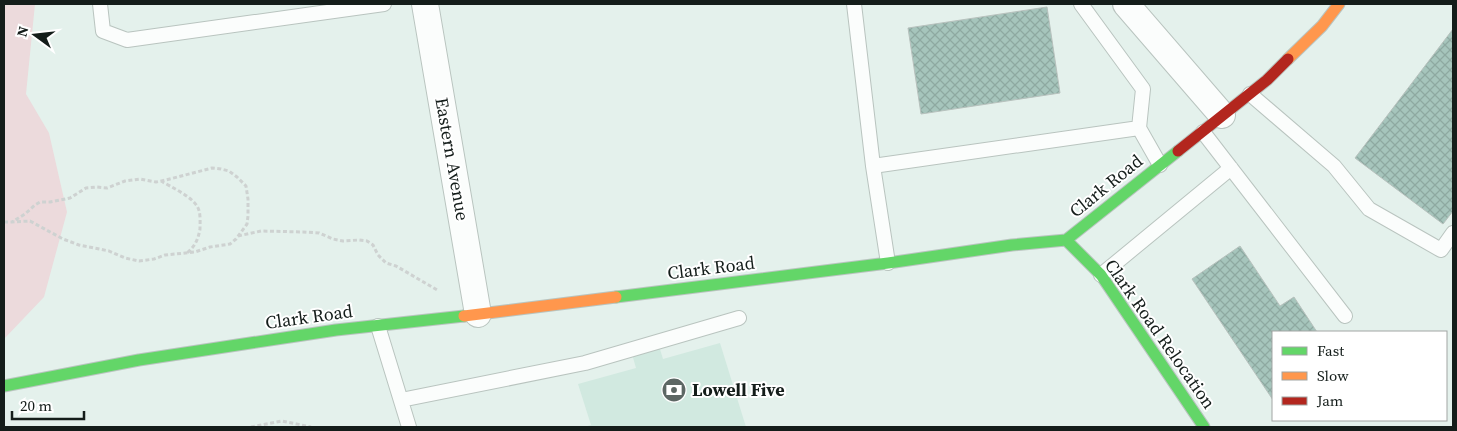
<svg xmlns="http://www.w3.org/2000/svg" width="1457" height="431" font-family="'Source Serif 4',serif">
  <defs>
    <pattern id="building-cross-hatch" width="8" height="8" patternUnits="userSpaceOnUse" patternTransform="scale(1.25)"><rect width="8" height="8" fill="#a6c5bc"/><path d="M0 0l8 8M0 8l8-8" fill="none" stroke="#8ea9a1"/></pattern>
  </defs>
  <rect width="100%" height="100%" fill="#e4f1ec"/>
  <path fill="#d1e9e0" d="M720 343 746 427H584L591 425 578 384 636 368 632 354 659 346 663 359Z"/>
  <path fill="#ecdadc" d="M4 4H35L26 94 49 133 67 212 44 297 4 339Z"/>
  <path fill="url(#building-cross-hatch)" stroke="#b7c1bd" d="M1047 7 1060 93 921 114 908 28Z
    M1453 29V211L1443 224 1355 158Z
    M1240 246 1280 306 1294 297 1317 332H1273V400L1192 279Z"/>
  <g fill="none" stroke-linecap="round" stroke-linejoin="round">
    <defs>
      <path id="lane" d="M100 4 103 31 127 40 384 4
        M854 4 873 166
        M1081 4 1143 89 1139 128
        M1250 94 1334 166 1369 209 1441 250 1453 233
        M1203 132 1345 316
        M888 263 873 166 1139 128 1160 165
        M1101 275 1231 168
        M378 326 409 427
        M401 400 585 363 739 318"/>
      <path id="street" d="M425 4 478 314
        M1126 4 1222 115"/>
      <path id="fast" d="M1066 240 1101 275 1204 427
        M616 297 888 263 1012 245 1066 240 1178 151
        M4 386 139 360 336 330 464 316"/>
      <path id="slow" d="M1288 59 1322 26 1339 4
        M464 316 616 297"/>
      <path id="jam" d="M1178 151 1267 80 1288 59"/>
    </defs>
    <use href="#lane" stroke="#b9c4bf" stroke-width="16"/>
    <use href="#street" stroke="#b9c4bf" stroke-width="28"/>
    <use href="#fast" stroke="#b9c4bf" stroke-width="13"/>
    <use href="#slow" stroke="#b9c4bf" stroke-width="13"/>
    <use href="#jam" stroke="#b9c4bf" stroke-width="13"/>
    <path stroke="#ced2d1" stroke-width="3" stroke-dasharray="4 2.5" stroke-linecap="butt" d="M161 181C171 187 191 196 197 206 201 212 200 222 200 229 198 240 195 246 187 253
      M4 222H12L30 221 63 239 79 245 109 251 125 258 139 261 154 259 165 255 195 252 210 247 230 244 236 239 247 224 248 216V199L246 186 237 177 229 171 221 169 212 168 166 180 156 182 140 179 125 181 107 188 97 187 86 188 70 198 50 202H40L35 205 25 214 12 222
      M238 236 261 231 303 232 319 233 333 239 343 241 359 240 367 241 373 245 378 255 386 263 396 266 439 291
      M251 427 282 421 311 427"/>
    <use href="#lane" stroke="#fbfdfc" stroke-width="14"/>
    <use href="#street" stroke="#fbfdfc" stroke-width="26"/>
    <use href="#fast" stroke="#63d668" stroke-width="11"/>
    <use href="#slow" stroke="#ff974d" stroke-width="11"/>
    <use href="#jam" stroke="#b3261e" stroke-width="11"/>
  </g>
  <defs>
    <symbol id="bank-disc" viewBox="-11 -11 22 22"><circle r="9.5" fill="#5d6764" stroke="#fff"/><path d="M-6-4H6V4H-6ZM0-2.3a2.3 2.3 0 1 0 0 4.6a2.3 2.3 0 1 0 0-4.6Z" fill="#fff"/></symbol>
  </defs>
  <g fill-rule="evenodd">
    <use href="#bank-disc" x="660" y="376" width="28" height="28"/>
  </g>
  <g text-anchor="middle" stroke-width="4" stroke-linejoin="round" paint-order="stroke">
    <g font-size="18" fill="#141d1a" stroke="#fff">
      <text transform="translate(452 159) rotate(80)" y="6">Eastern Avenue</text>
      <text transform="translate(1106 186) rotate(-39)" y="6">Clark Road</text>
      <text transform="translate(711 268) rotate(-7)" y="6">Clark Road</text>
      <text transform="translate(309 317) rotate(-8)" y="6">Clark Road</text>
      <text transform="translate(1160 334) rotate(55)" y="6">Clark Road Relocation</text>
    </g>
    <g font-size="18" font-weight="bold" fill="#141d1a" stroke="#fff" text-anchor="start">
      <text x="692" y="396">Lowell Five</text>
    </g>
  </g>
  <rect width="1457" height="431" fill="none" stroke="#141d1a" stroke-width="10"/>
  <rect x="1272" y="331" width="175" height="90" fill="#ffffff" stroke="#a1a5a3"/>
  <rect x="1282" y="347" width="25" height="8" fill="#63d668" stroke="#a1a5a3"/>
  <text x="1317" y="356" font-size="15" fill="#141d1a">Fast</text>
  <rect x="1282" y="372" width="25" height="8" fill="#ff974d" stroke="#a1a5a3"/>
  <text x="1317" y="381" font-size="15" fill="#141d1a">Slow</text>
  <rect x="1282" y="397" width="25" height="8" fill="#b3261e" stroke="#a1a5a3"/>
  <text x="1317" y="406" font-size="15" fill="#141d1a">Jam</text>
  <g transform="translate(35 35) rotate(285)" stroke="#ffffff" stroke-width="4" paint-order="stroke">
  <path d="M0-4L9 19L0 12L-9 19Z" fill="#141d1a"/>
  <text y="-8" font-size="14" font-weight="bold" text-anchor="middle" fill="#141d1a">N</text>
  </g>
  <path d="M12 411v8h72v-8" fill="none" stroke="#141d1a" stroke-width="2.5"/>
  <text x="20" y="411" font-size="15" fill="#141d1a" stroke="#ffffff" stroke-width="4" paint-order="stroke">20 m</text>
</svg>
